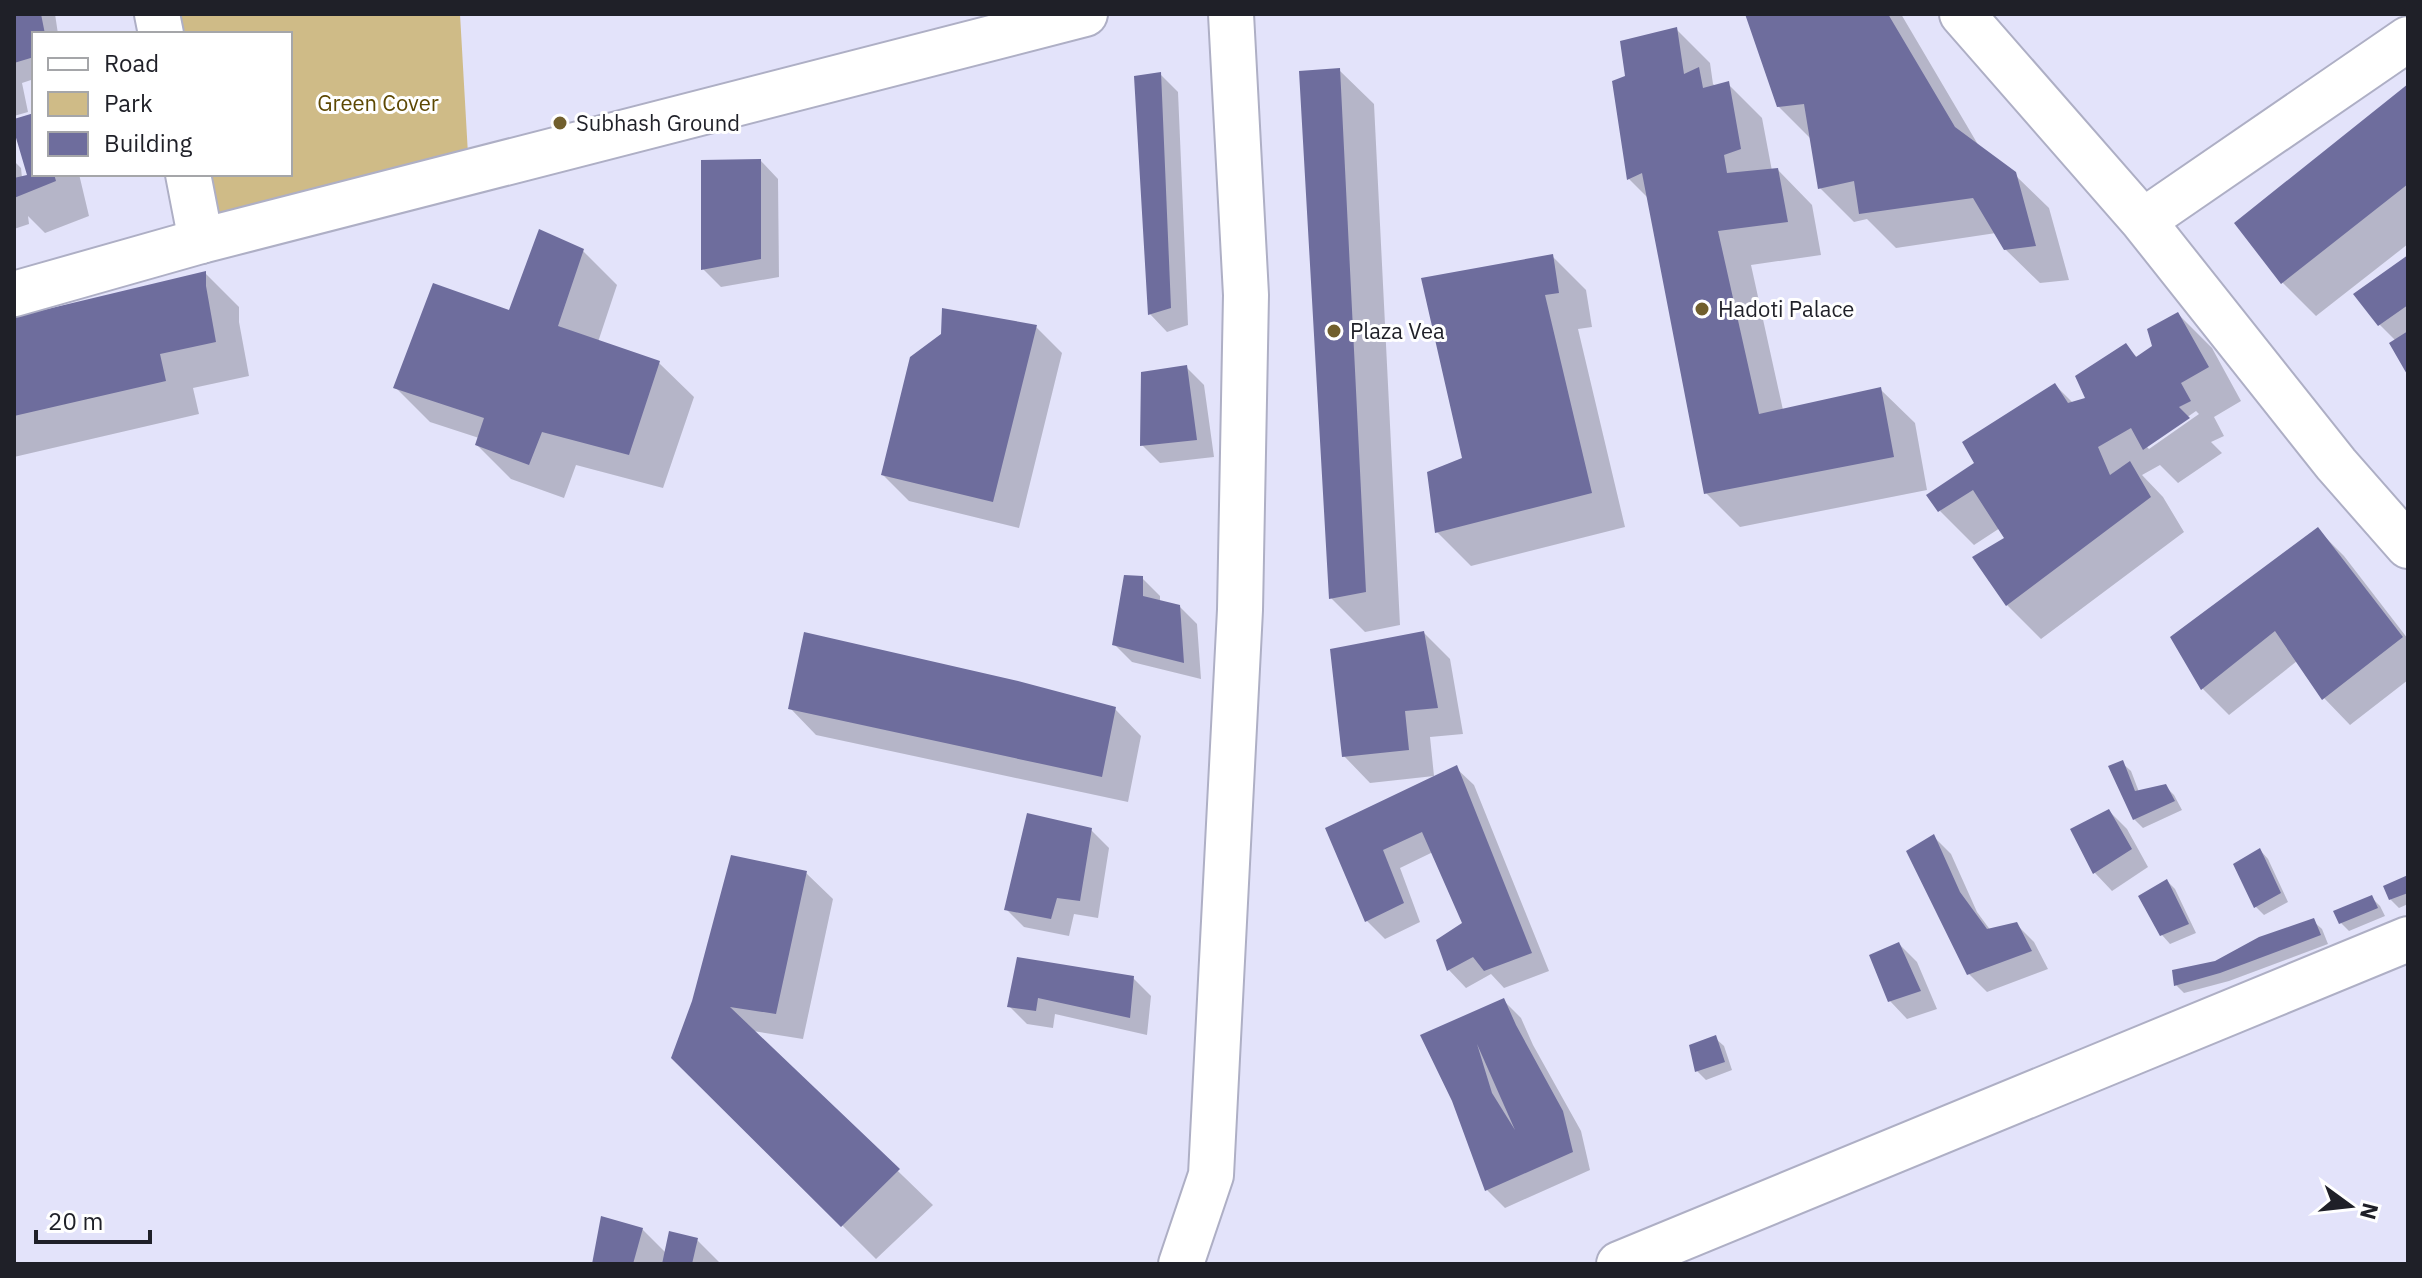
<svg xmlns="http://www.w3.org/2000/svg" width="2422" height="1278" font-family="'IBM Plex Sans',sans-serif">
  <rect width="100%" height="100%" fill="#e3e3fa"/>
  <path fill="#cfbb87" d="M160 14H460L469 172 201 241 189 174H290V34H164Z"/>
  <path fill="#0003" fill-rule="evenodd" d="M14 14H55L58 34H34V79L22 83 28 112 14 116Z
    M1747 14H1901L1980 148 2014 174 2049 208 2069 280 2040 283 2005 249 1996 233 1896 248 1867 219 1854 222 1820 188 1812 140 1778 106Z
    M1676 29 1710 63 1713 84 1716 87 1728 84 1762 118 1772 171 1778 170 1812 205 1821 255 1751 265 1783 410 1880 389 1915 423 1927 490 1740 527 1706 493 1649 199 1629 179 1627 78Z
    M1339 70 1374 104 1400 625 1365 632 1331 598Z
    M1160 74 1178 92 1188 325 1167 332 1150 314Z
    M2408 87V244L2316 316 2282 282Z
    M34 116V174H79L89 216 45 233 28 216 29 224 14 229V161L21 168 22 178 30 176 14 122Z
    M761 161 778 179 779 277 721 287 703 269Z
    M583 251 617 285 598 342 659 363 694 397 663 488 576 465 564 498 511 479 477 445 479 438 430 422 396 388 510 312Z
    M1552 256 1586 290 1592 327 1578 329 1625 527 1471 566 1437 532Z
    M2408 258V372L2396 341 2379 324Z
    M205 273 239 307V322L249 376 193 388 199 414 14 457V319Z
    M2178 314 2212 348 2241 401 2214 417 2224 436 2211 442 2222 453 2178 483 2160 465 2142 475 2163 497 2184 532 2041 639 2007 605 2006 539 2000 528 1974 545 1940 511 1977 464 2055 385 2073 403 2087 399 2125 346 2138 358 2154 347ZM2196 411 2199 414 2149 449 2146 446Z
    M1036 327 1062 353 1019 528 909 501 883 475Z
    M1186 367 1204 385 1214 457 1160 463 1142 445Z
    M2318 530 2344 556 2408 639V680L2350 725 2324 698 2297 661 2229 715 2203 689 2172 638Z
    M1142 578 1160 596V602L1179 606 1197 624 1201 679 1132 662 1114 644Z
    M1424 633 1450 659 1463 734 1430 737 1434 776 1370 783 1344 756Z
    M790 708 1115 709 1141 736 1128 802 816 735Z
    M2122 763 2131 771 2139 792 2165 786 2174 795 2182 810 2143 828 2134 819Z
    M1456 768 1474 785 1549 971 1504 988 1491 974 1466 988 1449 970 1465 924 1433 852 1400 868 1420 922 1385 939 1367 921 1327 829Z
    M2109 811 2127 829 2148 867 2112 891 2095 873 2073 830Z
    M1091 830 1109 848 1098 918 1074 914 1069 936 1024 927 1006 909Z
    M1933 836 1951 854 1977 912 1991 931 2016 924 2034 942 2048 969 1987 992 1969 974Z
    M2260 850 2268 859 2288 902 2264 915 2256 907Z
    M806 873 833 899 803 1039 753 1031 933 1205 876 1259 673 1057 693 1003Z
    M2408 877V904L2399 908 2390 899Z
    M2167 881 2175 889 2196 933 2170 944 2162 935Z
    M2371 897 2380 906 2385 916 2349 931 2341 923Z
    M2313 921 2322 929 2328 944 2229 981 2184 993 2176 985 2215 963Z
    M1899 944 1917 962 1937 1009 1907 1019 1890 1001Z
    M1019 960 1133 978 1151 996 1147 1035 1055 1014 1053 1028 1027 1024 1009 1006Z
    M1503 1000 1521 1018 1533 1045 1581 1131 1590 1170 1505 1208 1487 1190 1453 1100 1423 1036Z
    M1715 1038 1724 1046 1732 1070 1706 1080 1697 1071 1691 1046Z
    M642 1229 666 1253 697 1240 721 1264H594Z"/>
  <path fill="#6e6d9d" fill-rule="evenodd" d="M14 14H41L45 34H34V57L14 63Z
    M1745 14H1888L1955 127 2016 172 2036 246 2004 250 1973 198 1859 214 1854 181 1818 189 1804 104 1777 107Z
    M1677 27 1684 74 1699 67 1703 88 1729 81 1741 149 1724 155 1727 173 1778 168 1788 222 1718 231 1759 414 1881 387 1894 457 1704 494 1642 173 1627 180 1612 81 1625 76 1620 41Z
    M1340 68 1366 592 1329 599 1299 71Z
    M1161 72 1171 308 1148 315 1134 76Z
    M2408 84V184L2281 284 2234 223Z
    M34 113V174H54L56 181 14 198V178L27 175 14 131V119Z
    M761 159V259L701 270V160Z
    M539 229 584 249 558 326 660 361 629 455 542 432 529 465 475 445 484 418 393 388 433 283 509 310Z
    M1553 254 1559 293 1545 295 1592 493 1435 533 1427 472 1462 458 1421 278Z
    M2408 255V305L2378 326 2353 294Z
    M206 271V286L216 342 160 354 166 381 14 416V317Z
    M942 308 1037 325 993 502 881 475 910 357 941 334Z
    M2178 312 2209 367 2181 383 2191 401 2179 407 2190 418 2143 450 2131 428 2098 447 2110 475 2130 461 2151 497 2006 606 1972 557 2004 538 1973 490 1938 512 1926 495 1974 463 1962 442 2055 383 2068 403 2085 398 2075 376 2126 343 2136 357 2152 346 2147 329Z
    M2408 331V376L2389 343Z
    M1187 365 1197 440 1140 446 1141 372Z
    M2318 527 2403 637 2322 700 2275 631 2201 690 2170 637Z
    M1124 575 1143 576V596L1180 605 1184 663 1112 645Z
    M1424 631 1438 708 1405 711 1409 750 1342 757 1330 649Z
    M804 632 1018 681 1116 707 1102 777 788 709Z
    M2123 760 2135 791 2166 784 2175 801 2133 820 2108 766Z
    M1457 765 1532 953 1484 971 1473 957 1447 971 1436 940 1462 923 1422 832 1383 850 1404 903 1365 922 1325 828Z
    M2109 809 2132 849 2093 874 2070 829Z
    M1027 813 1092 828 1080 901 1057 898 1051 919 1004 910Z
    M1934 834 1960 892 1987 929 2017 922 2032 951 1967 975 1906 851Z
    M2260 848 2281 893 2254 908 2233 864Z
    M731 855 807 871 776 1014 730 1007 900 1169 841 1227 671 1058 692 1001Z
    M2408 875V893L2389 900 2383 886Z
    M2167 879 2189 924 2160 936 2138 896Z
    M2372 895 2378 908 2339 924 2333 911Z
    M2314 918 2321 935 2220 973 2174 986 2172 970 2215 961 2259 937Z
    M1899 942 1921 991 1888 1002 1869 955Z
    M1017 957 1134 976 1130 1018 1038 998 1036 1011 1007 1007Z
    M1504 998 1516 1025 1563 1111 1573 1152 1485 1191 1452 1101 1420 1035ZM1477 1044 1515 1130 1492 1093Z
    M1716 1035 1725 1062 1695 1072 1689 1045Z
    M601 1216 643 1228 633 1264H592Z
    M669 1231 698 1238 692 1264H662Z"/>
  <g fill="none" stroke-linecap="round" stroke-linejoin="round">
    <defs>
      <path id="minor" d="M1962 14 2143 221 2336 464 2408 546
        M2143 221 2408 39
        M14 294 201 241
        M1619 1264 2408 939"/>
      <path id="major" d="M157 14 161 34
        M188 174 201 241 1085 14
        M1181 1264 1211 1175 1240 610 1246 295 1231 14"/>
    </defs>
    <use href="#minor" stroke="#aeafc5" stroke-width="48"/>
    <use href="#major" stroke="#aeafc5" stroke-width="48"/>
    <use href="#minor" stroke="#fff" stroke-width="44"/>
    <use href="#major" stroke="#fff" stroke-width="44"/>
  </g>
  <g fill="#715f2d" stroke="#fff" stroke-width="3">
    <circle cx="560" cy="123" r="8"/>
    <circle cx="1702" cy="309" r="8"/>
    <circle cx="1334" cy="331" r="8"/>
  </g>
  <g text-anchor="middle" stroke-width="6" stroke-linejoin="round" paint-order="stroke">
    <g font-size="22" fill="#5d4803" stroke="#fff">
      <text x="378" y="111">Green Cover</text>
    </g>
    <g font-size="22" fill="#1f2028" stroke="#fff" text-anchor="start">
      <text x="576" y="131">Subhash Ground</text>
      <text x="1718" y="317">Hadoti Palace</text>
      <text x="1350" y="339">Plaza Vea</text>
    </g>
  </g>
  <rect width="2422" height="1278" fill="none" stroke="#1f2028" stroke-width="32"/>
  <rect x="32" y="32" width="260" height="144" fill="#ffffff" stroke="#a5a6a9" stroke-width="2"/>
  <rect x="48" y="58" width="40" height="12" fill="#ffffff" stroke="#a5a6a9" stroke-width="2"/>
  <text x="104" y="72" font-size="24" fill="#1f2028">Road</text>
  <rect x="48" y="92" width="40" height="24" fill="#cfbb87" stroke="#a5a6a9" stroke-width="2"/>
  <text x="104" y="112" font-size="24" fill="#1f2028">Park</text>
  <rect x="48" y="132" width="40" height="24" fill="#6e6d9d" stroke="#a5a6a9" stroke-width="2"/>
  <text x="104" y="152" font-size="24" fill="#1f2028">Building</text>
  <g transform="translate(2350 1206) rotate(105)" stroke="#ffffff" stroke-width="6" paint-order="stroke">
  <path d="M0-6L14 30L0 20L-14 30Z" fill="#1f2028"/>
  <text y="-12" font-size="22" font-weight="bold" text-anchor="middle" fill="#1f2028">N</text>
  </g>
  <path d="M36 1230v12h114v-12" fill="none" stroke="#1f2028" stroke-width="4"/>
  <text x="48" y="1230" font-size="24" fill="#1f2028" stroke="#ffffff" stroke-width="6" paint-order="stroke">20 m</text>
</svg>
